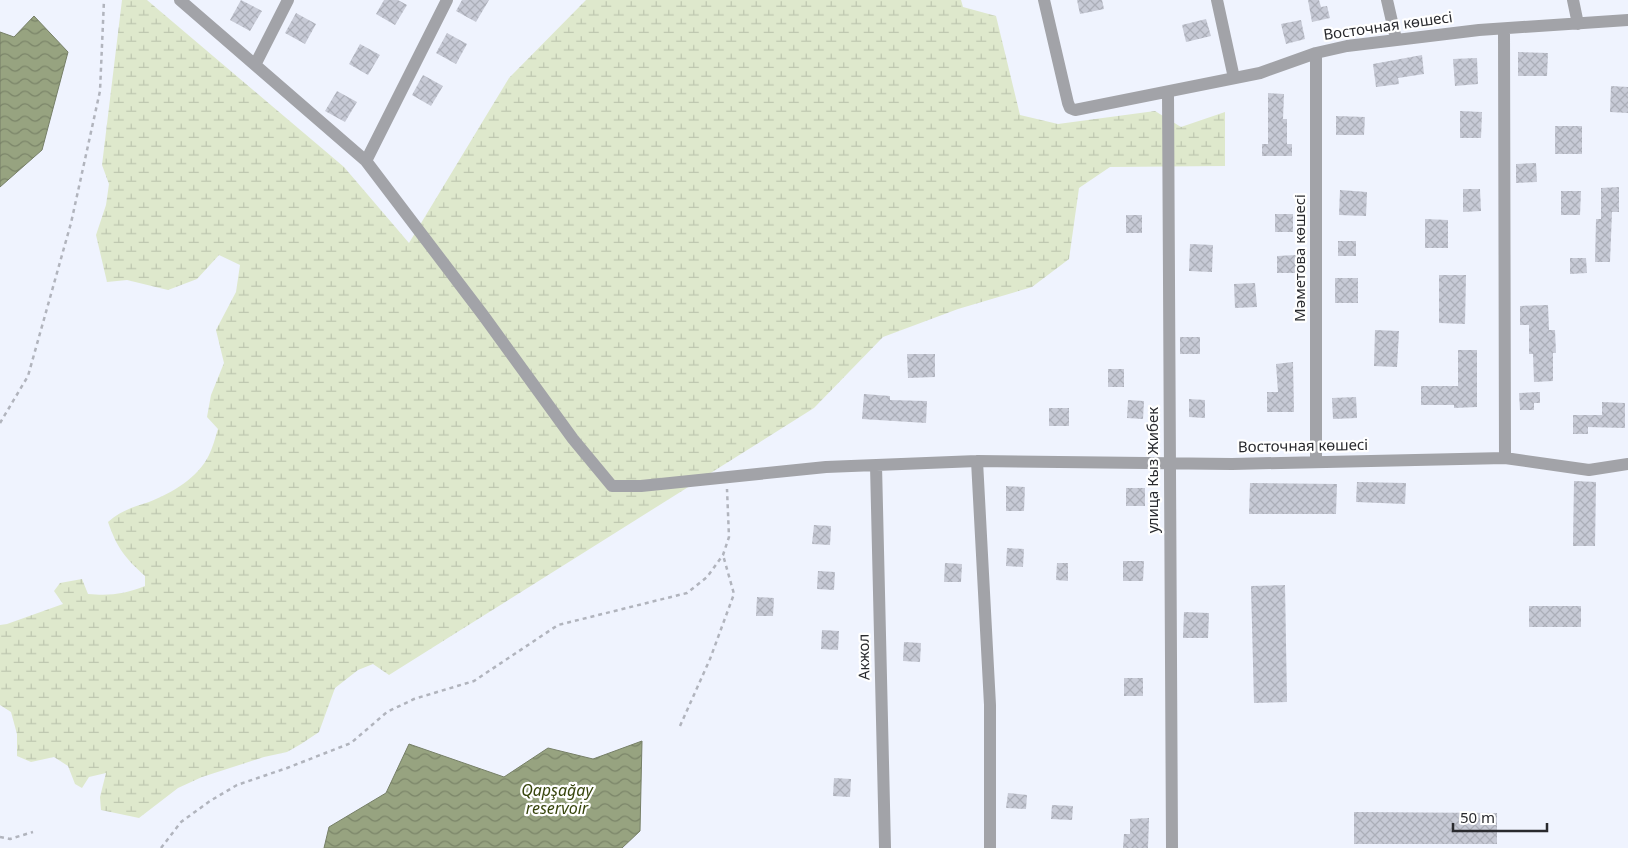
<svg xmlns="http://www.w3.org/2000/svg" width="1628" height="848" font-family="'Noto Sans',sans-serif">
  <defs>
    <pattern id="wetland-marsh" width="20" height="14" patternUnits="userSpaceOnUse" patternTransform="scale(1.25)"><rect width="20" height="14" fill="#dee8cc"/><path d="M1 5h8M5 5V1M11 12h8M15 12V8" fill="none" stroke="#bec7b0"/></pattern>
    <pattern id="water-waves" width="16" height="10" patternUnits="userSpaceOnUse" patternTransform="scale(1.25)"><rect width="16" height="10" fill="#97a380"/><path d="M0 5q4-4 8 0t8 0" fill="none" stroke="#7b8569"/></pattern>
    <pattern id="building-cross-hatch" width="8" height="8" patternUnits="userSpaceOnUse" patternTransform="scale(1.25)"><rect width="8" height="8" fill="#c7cad6"/><path d="M0 0l8 8M0 8l8-8" fill="none" stroke="#abaeb8"/></pattern>
  </defs>
  <rect width="100%" height="100%" fill="#eff3fe"/>
  <path fill="url(#wetland-marsh)" d="M122 0H147L344 167 409 243 509 78 586 0H961L963 7 996 16 1020 115 1058 124 1155 111 1181 127 1225 112V166L1110 167 1079 188 1069 259 1032 287 958 309 883 337 814 408 389 675 373 664 358 670 335 688 319 732 301 744 287 752 264 757 202 777 178 788 139 818 101 810 100 797 106 773 89 777 82 788 75 784 68 766 54 757 31 762 17 756V734L11 712 0 705V625L7 624 63 604 54 591 60 583 82 579 88 594C111 596 124 594 145 586V576C125 558 117 548 108 522 120 511 133 507 149 502 172 493 198 478 209 455 213 447 215 438 218 429L207 417 211 395 224 363 216 330 236 292 240 265 219 255 197 279 168 290 127 280 107 282 96 235 106 205 109 184 102 165Z"/>
  <path fill="url(#water-waves)" stroke="#767f67" d="M34 16 68 52 42 150 0 187V32L14 37Z
    M642 741 640 831 622 848H324L329 827 386 793 409 744 504 777 548 748 593 759Z"/>
  <path fill="url(#building-cross-hatch)" d="M241 0 262 11 250 31 230 20Z
    M384 0H398L407 5 395 25 376 14Z
    M462 0H489L476 22 456 11Z
    M1077 0H1102L1104 9 1080 14Z
    M1308 0H1319L1321 7 1327 6 1330 18 1312 22Z
    M296 13 316 24 305 44 285 33Z
    M1206 19 1211 36 1186 42 1182 25Z
    M1301 20 1305 39 1286 44 1281 24Z
    M447 33 467 44 456 64 436 53Z
    M360 44 380 55 368 75 349 64Z
    M1518 52 1548 53 1547 76H1518Z
    M1422 55 1424 74 1398 78 1399 84 1376 87 1373 64Z
    M1477 58 1478 84 1455 86 1453 59Z
    M423 75 443 86 431 106 412 95Z
    M1611 86 1628 87V113L1610 112Z
    M337 91 357 102 345 122 325 111Z
    M1268 93 1284 94 1283 119H1287V144H1292V156H1262V144H1268Z
    M1460 111 1482 112 1481 138H1460Z
    M1336 116 1365 117 1364 135H1336Z
    M1555 126H1582V154H1555Z
    M1536 163 1537 182 1516 183V164Z
    M1619 187V212H1612L1610 262H1595L1596 219H1601V188Z
    M1463 189H1480L1481 211 1463 212Z
    M1340 190 1367 192 1366 216 1339 215Z
    M1561 191H1581L1580 215H1561Z
    M1275 214H1293V232H1275Z
    M1126 215H1142V233H1126Z
    M1425 219 1448 220V248H1425Z
    M1338 241H1356V256H1338Z
    M1190 244 1213 245 1212 272 1189 271Z
    M1296 255V273H1277V256Z
    M1570 258H1586L1587 273 1570 274Z
    M1439 275H1466L1465 324 1439 323Z
    M1335 278H1358V303H1335Z
    M1255 283 1257 307 1235 308 1234 284Z
    M1548 305 1549 330H1555L1556 353H1553V381L1534 382 1533 354H1529V325H1520V306Z
    M1375 330 1399 331 1397 367 1374 366Z
    M1180 337H1200V354H1180Z
    M1458 350H1477V407L1454 408V405H1421V386H1458Z
    M907 354H935V377L908 378Z
    M1293 362 1294 412H1267V392H1278L1276 364Z
    M1108 369H1124V387H1108Z
    M1540 392V403H1534V410H1520L1519 393Z
    M864 394 890 396V400L927 401 926 423 862 419Z
    M1356 397 1357 418 1333 419 1332 398Z
    M1189 399 1205 400V418L1189 417Z
    M1128 400 1144 401 1143 419 1127 418Z
    M1602 402 1625 403V428L1588 427V434H1573V415H1602Z
    M1049 408H1069V426H1049Z
    M1574 481 1596 482 1595 546H1573Z
    M1357 482 1406 483 1405 504 1356 502Z
    M1250 483 1337 484 1336 514H1249Z
    M1006 486 1025 487 1024 511H1006Z
    M1126 488H1145V506H1126Z
    M814 525 831 526 830 545 812 544Z
    M1007 548 1024 549 1023 567 1006 566Z
    M1123 561H1144L1143 581H1123Z
    M945 563 962 564 961 582H944Z
    M1057 563H1068V581L1056 580Z
    M818 571 835 572 834 590 817 589Z
    M1285 585 1287 702 1254 703 1251 586Z
    M757 597 774 598 773 616H756Z
    M1529 606H1581V627H1529Z
    M1184 612 1209 613 1208 638H1183Z
    M822 630 839 631 838 650 821 649Z
    M904 642 921 643 920 662 903 661Z
    M1124 678H1143V696H1124Z
    M834 778 851 779 850 797 833 796Z
    M1008 793 1027 795 1026 809 1006 808Z
    M1052 805 1073 806 1072 820 1051 819Z
    M1354 812 1497 813V844H1354Z
    M1149 818 1148 848H1123L1124 834H1130V819Z"/>
  <g fill="none" stroke-linecap="round" stroke-linejoin="round">
    <path stroke="#b1b4bd" stroke-width="2.5" stroke-dasharray="4 4" stroke-linecap="butt" d="M0 423 28 376 71 223 100 91 104 0
      M680 726 710 659 734 594 723 555
      M0 837 10 839 33 832
      M161 848 181 822 210 801 237 785 287 768 351 743 387 712 414 699 474 681 558 625 687 593 707 577 723 555 729 537 727 489"/>
    <path stroke="#a2a3a8" stroke-width="12" d="M180 0 366 161 483 315 573 439 612 486H641L826 467 977 461 1232 464 1505 458 1589 470 1628 464
      M1044 0 1068 103 1070 108 1075 110 1260 73 1316 53 1347 46 1479 30 1628 20
      M1217 0 1234 78
      M1387 0 1396 39
      M1573 0 1578 24
      M1504 29 1505 458
      M255 65 288 0
      M1168 92 1172 848
      M366 161 447 0
      M977 461 990 705V848
      M1316 462V53
      M876 465 885 848"/>
  </g>
  <g text-anchor="middle" stroke-width="4.5" stroke-linejoin="round" paint-order="stroke">
    <g font-size="15" fill="#292a2e" stroke="#fff">
      <text transform="translate(1388 26) rotate(-8)" y="5">Восточная көшесі</text>
      <text transform="translate(1300 258) rotate(-90)" y="5">Мәметова көшесі</text>
      <text transform="translate(1303 446) rotate(-1)" y="5">Восточная көшесі</text>
      <text transform="translate(1153 470) rotate(-90)" y="5">улица Кыз Жибек</text>
      <text transform="translate(864 657) rotate(-91)" y="5">Акжол</text>
    </g>
    <g font-size="16" font-style="italic" fill="#37450c" stroke="#fff">
      <text x="557" y="796">Qapşağay<tspan x="557" dy="18">reservoir</tspan></text>
    </g>
  </g>
  <path d="M1453 823v8h94v-8" fill="none" stroke="#292a2e" stroke-width="2.5"/>
  <text x="1460" y="823" font-size="15" fill="#292a2e" stroke="#ffffff" stroke-width="4" paint-order="stroke">50 m</text>
</svg>
